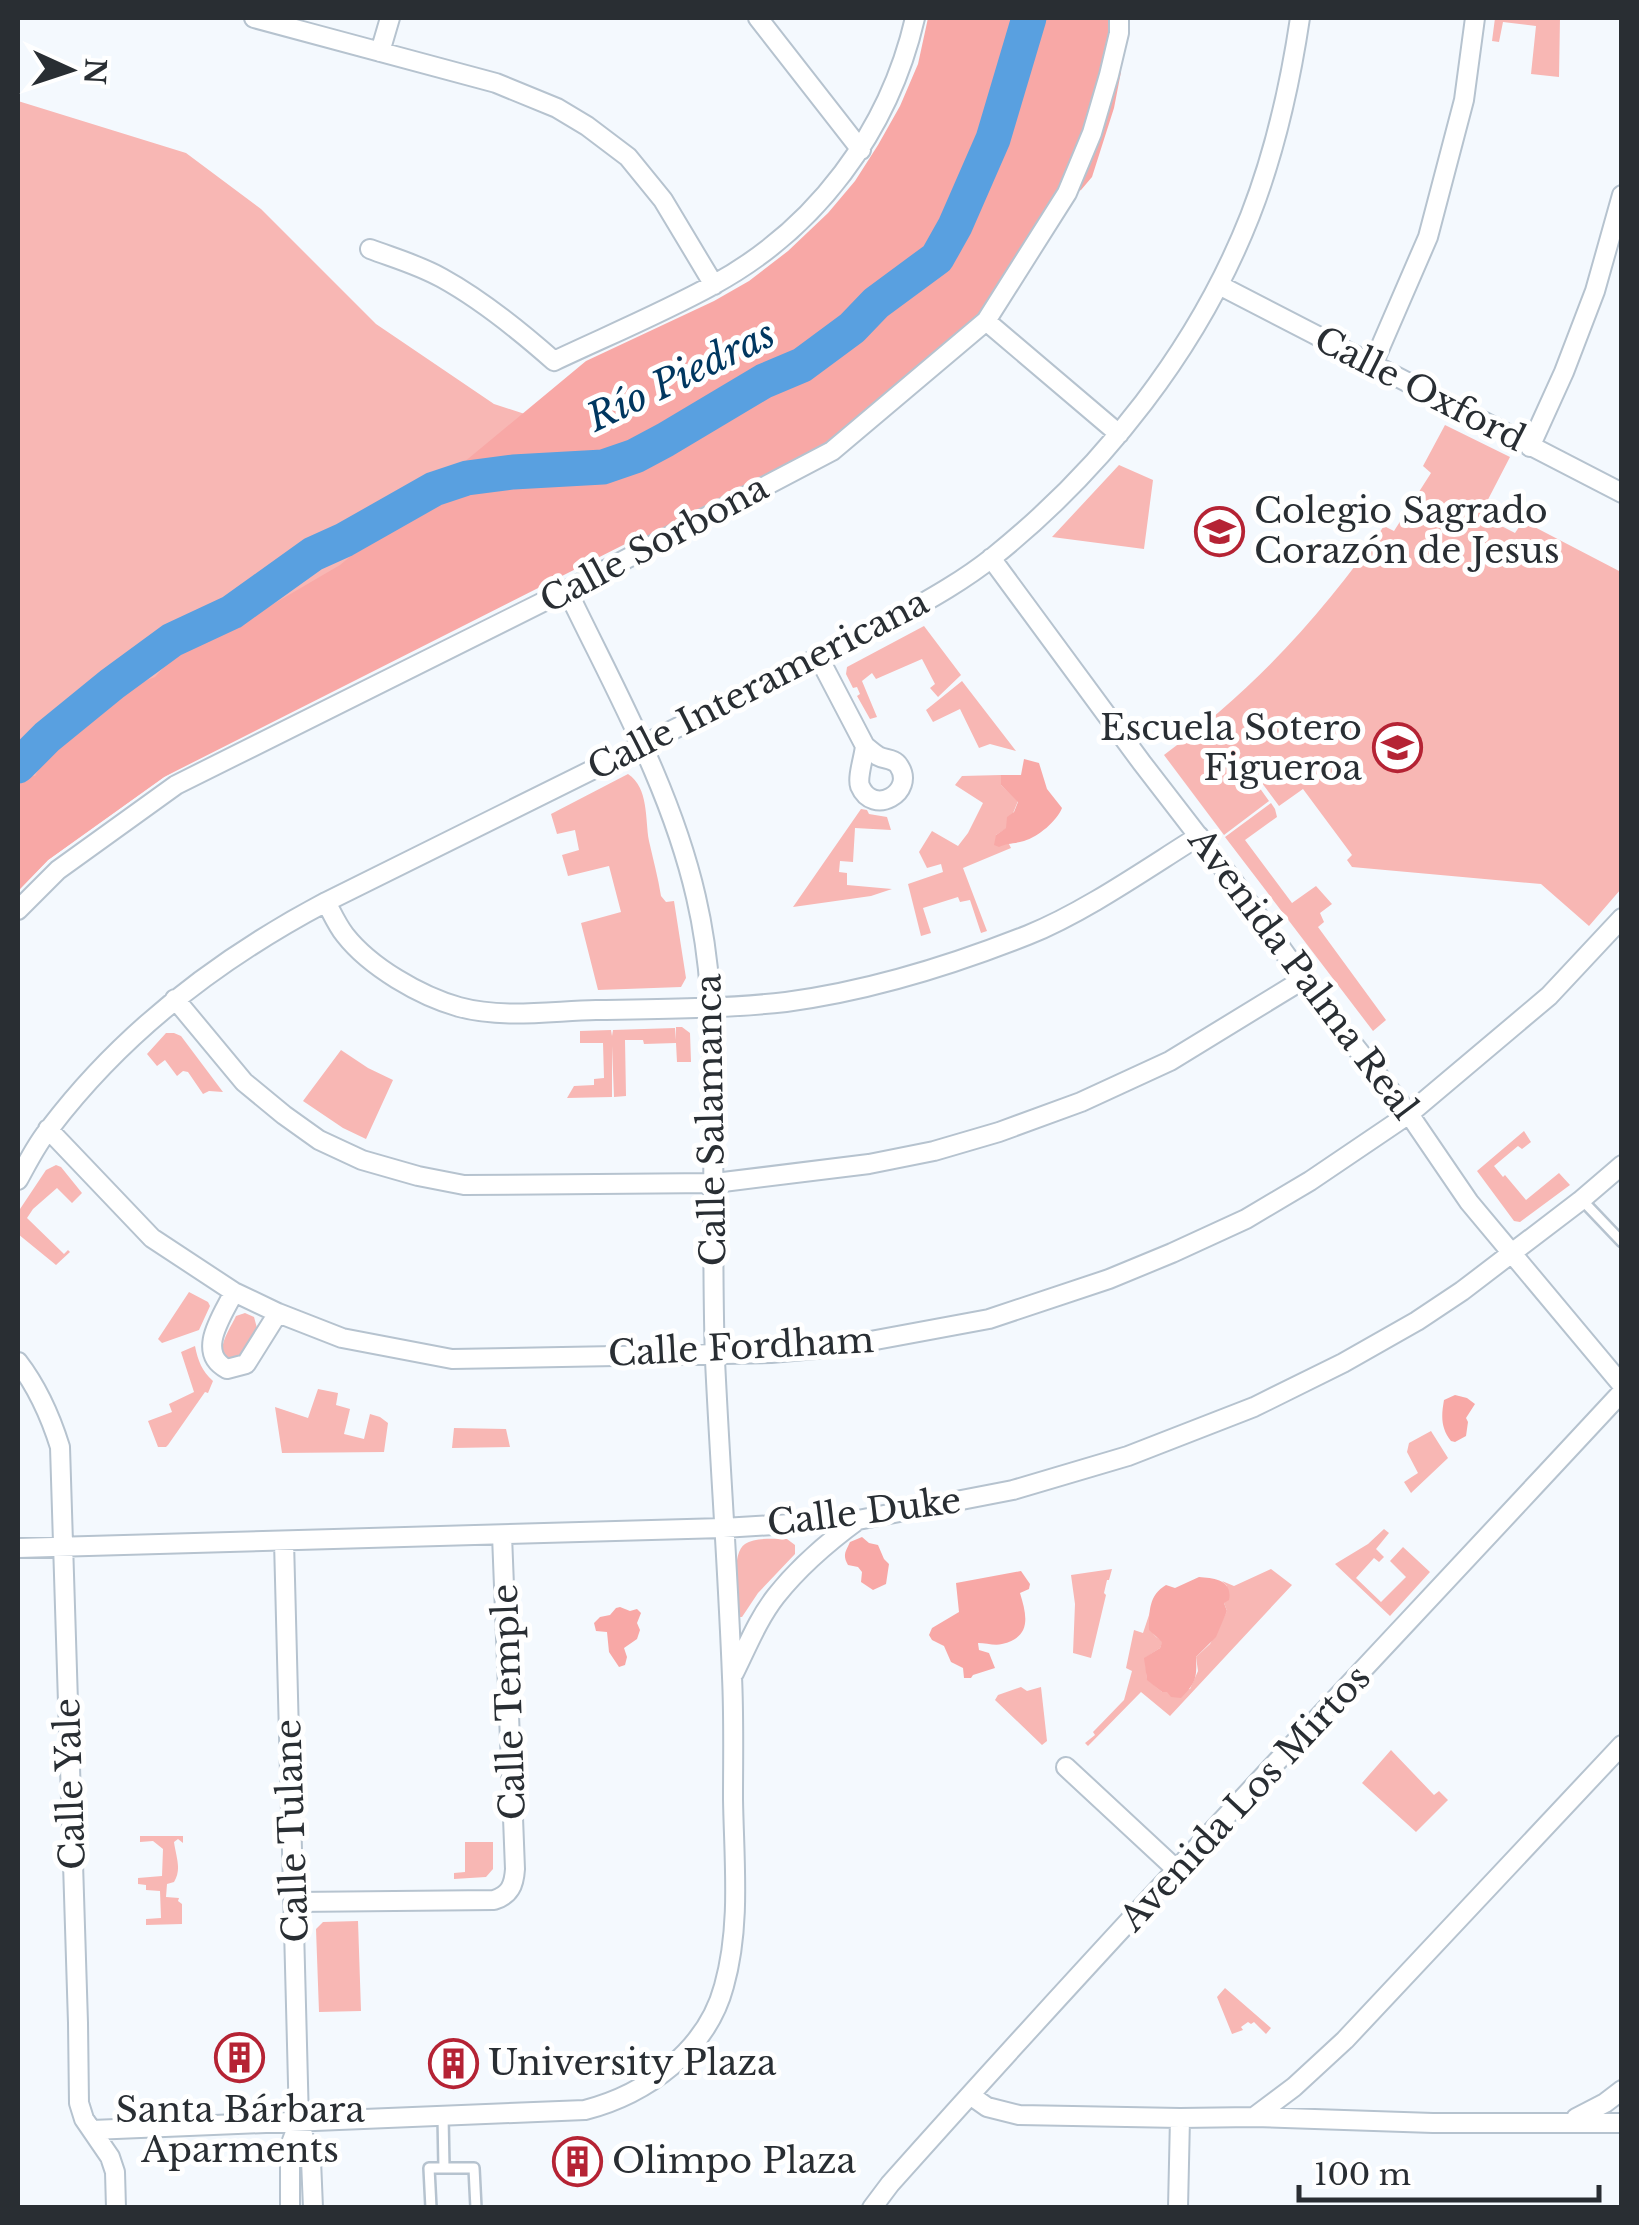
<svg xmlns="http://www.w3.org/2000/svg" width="1639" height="2225" font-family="'Libre Baskerville',serif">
  <rect width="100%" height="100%" fill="#f4f9fe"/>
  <path fill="#f8b7b4" d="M1495 18H1560L1559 77 1531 74 1536 26 1503 22 1499 42 1492 41Z
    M18 101 186 153 261 209 376 324 494 404 531 416 283 708 164 777 48 860 18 891Z
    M1445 425 1510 457 1480 515 1515 533 1523 521 1621 572V889L1589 926 1541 884 1352 867 1347 860 1352 855 1303 789 1279 806 1262 783 1259 787 1269 801 1224 835 1164 755C1182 741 1202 727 1219 712 1282 658 1337 594 1384 526L1394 531 1431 473 1423 466Z
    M1119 465 1153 480 1144 549 1052 537Z
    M924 626 961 675 938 697 930 688 935 684 922 659 876 679 872 673 862 681 877 717 870 719 857 696 860 694 857 687 853 688 846 674 847 667Z
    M962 681 1016 751 990 744 979 748 960 709 933 722 926 710Z
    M628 774C649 788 645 819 649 841 653 859 658 877 661 896L666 902 674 901 686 978 681 987 598 990 581 923 621 912 609 866 568 876 562 855 579 850 575 830 557 834 551 814Z
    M1001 775V785L1018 801 1007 828 996 835 1008 842 1011 848 963 868 987 931 981 933 970 900 960 902 958 897 923 908 931 933 921 936 908 884 943 872 941 864 927 868 919 852 932 831 958 846 968 833 983 803 955 785 962 776Z
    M1271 803 1275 809 1277 817 1245 840 1292 903 1316 886 1332 904 1320 913 1324 922 1318 927 1386 1020 1373 1031 1225 837Z
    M861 809 867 810 869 814 887 817 891 830 855 828 853 862 840 861 839 872 847 873V885L892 889 871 896 793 907Z
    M676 1027H682L690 1033 691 1062H677L676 1043 644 1044 643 1040H625L626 1096 614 1097 612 1046V1097L567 1098 574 1086 594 1085V1079L604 1078 603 1043H580V1031L611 1030 612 1036 613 1030 675 1028 676 1040Z
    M166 1033H174L181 1036 223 1092 209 1091 203 1094 188 1072 183 1071 177 1076 165 1060 157 1066 147 1054Z
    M341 1050 368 1068 393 1080 366 1139 343 1128 303 1101Z
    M1524 1131 1531 1142 1522 1149 1518 1146 1494 1166 1503 1177 1505 1175 1526 1200 1559 1173 1570 1185 1520 1222 1514 1221 1477 1171Z
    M56 1165 61 1167 82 1193 72 1203 57 1188 33 1209 27 1218 64 1254 68 1250 70 1252 56 1265 18 1234V1212L46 1170Z
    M189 1292 208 1302 210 1306 199 1330 162 1343 158 1339Z
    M245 1313 254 1317 257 1328 244 1353 235 1361C210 1356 229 1331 236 1316Z
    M195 1346C198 1361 202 1371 213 1381L208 1393 205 1392 168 1445 166 1447H158L148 1421 172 1412 169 1404 194 1392 181 1352Z
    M318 1389 338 1393 336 1405 350 1409 344 1434 364 1439 370 1414 380 1417 388 1423 384 1452 282 1453 275 1407 308 1418Z
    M454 1428 506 1429 510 1447 452 1448Z
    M1431 1431 1448 1458 1411 1493 1404 1482 1418 1473 1407 1452 1409 1443Z
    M1384 1529 1389 1533 1376 1549 1384 1557 1379 1562 1374 1558 1356 1578 1381 1602 1406 1577 1390 1561 1403 1547 1430 1572 1390 1616 1335 1564 1368 1544Z
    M787 1539 795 1545V1554L758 1593 742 1617H740C738 1600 730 1554 745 1544 755 1537 776 1539 787 1539Z
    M1112 1569 1109 1580H1107L1104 1593 1106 1595 1091 1658 1073 1653 1075 1604 1071 1575Z
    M1271 1569 1292 1585 1170 1716 1141 1692 1088 1746 1085 1743 1095 1735 1093 1732 1124 1700 1132 1671 1126 1668 1134 1630 1143 1633 1150 1612C1149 1625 1149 1635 1163 1641L1160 1648 1145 1658 1147 1679 1162 1692 1190 1689 1198 1671 1196 1657 1210 1644 1227 1611 1224 1603 1227 1586 1222 1581 1234 1586Z
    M1021 1687 1027 1691 1041 1687 1047 1741 1042 1745 995 1700 998 1695Z
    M1391 1750 1434 1795 1439 1791 1448 1800 1416 1832 1362 1783Z
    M140 1836H183V1843L178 1839 174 1842C176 1857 182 1869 174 1882L167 1884 166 1897 179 1898 178 1901 182 1904V1924L146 1925V1919L161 1918 160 1891 146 1890V1885L138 1884V1878L162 1876 163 1849 153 1841 140 1842Z
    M465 1842H493V1869L486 1877 454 1879V1873L465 1872Z
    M358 1921 361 2011 319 2012 316 1929 323 1922Z
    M1225 1988 1271 2028 1266 2034 1254 2022 1251 2024 1248 2022 1241 2027 1243 2030 1232 2034 1217 1997Z"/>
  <path fill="#f8a8a6" d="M928 18H1115L1121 49V72L1114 108 1092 177 1081 190 1070 195 979 319 961 329 947 348 898 388 888 392 876 407 839 440 657 537H648L645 534 164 777 48 860 18 891V779L24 774 35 776 48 751 78 722 134 685 155 677 186 643 221 625 251 617 340 565 586 361 714 301 749 281 788 251 828 213 855 181 878 145 900 106 918 64Z
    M1024 759 1039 763 1047 789 1062 808C1057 821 1038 837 1024 841 1014 844 1007 843 999 847L994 845 996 835 1006 828 1007 817 1014 812 1018 802 1001 785V775H1021Z
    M1455 1395 1467 1398 1475 1404 1466 1418 1468 1422 1466 1436 1455 1442 1451 1441C1441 1428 1441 1417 1444 1400Z
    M862 1537 869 1543 878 1545 884 1559 889 1564 886 1584 873 1590 861 1582 862 1572 858 1567 848 1565C842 1555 846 1551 850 1542Z
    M1021 1571 1030 1584 1029 1589 1020 1593C1027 1616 1032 1637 1002 1644 995 1646 986 1643 978 1643L979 1650 989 1653 995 1668 973 1675 971 1678H964L963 1668 951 1662 944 1646 932 1640 929 1635 932 1628 959 1612 956 1583Z
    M1199 1577C1214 1578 1233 1580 1229 1600L1224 1603 1227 1611 1216 1637 1196 1657C1197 1678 1196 1683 1181 1698L1171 1697 1167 1692H1162L1147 1680 1144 1658 1160 1648 1162 1642 1149 1630C1149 1611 1149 1595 1166 1585L1175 1588Z
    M620 1607 630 1611 637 1609 641 1613 637 1623 640 1630 637 1639 624 1648 627 1657 625 1665 619 1667 609 1652 607 1632 596 1631 594 1623 600 1617 610 1615 616 1608Z"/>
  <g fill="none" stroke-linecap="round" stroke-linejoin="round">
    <path stroke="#59a0e0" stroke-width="35" d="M18 766 47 737 112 684 172 640 232 612 313 554 344 540 434 489 467 478 513 472 603 467 635 456 665 440 764 381 802 365 852 328 876 303 937 258 955 226 993 139 1029 18"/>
    <defs>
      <path id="lane" d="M1582 1200 1622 1242
        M443 2116 444 2168
        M431 2208 429 2168H474L476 2208"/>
      <path id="street" d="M254 18 496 83 557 108 587 126 628 157 663 200 714 285
        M758 18 861 150
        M380 52 390 18
        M370 249C394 258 419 265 442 278 482 300 520 331 554 361 607 336 662 313 713 285 816 229 889 131 915 18
        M1219 285 1622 493
        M986 321 1119 434
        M1373 364 1428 237 1464 100 1475 18
        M1530 447 1564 372 1595 291 1622 195
        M991 558 1142 763 1233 881 1322 1005 1409 1114 1469 1202 1622 1385
        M819 658 865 746
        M865 746C869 749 873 753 878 756 885 760 894 758 899 766 916 792 873 817 860 786 857 777 864 757 865 746Z
        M326 902C332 913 337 925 345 935 370 967 420 996 459 1007 503 1019 551 1011 596 1010 659 1009 723 1009 786 1002 869 991 950 966 1028 935 1085 912 1146 869 1199 836
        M18 910 58 870 176 785 567 590 832 451 986 321 1067 193 1092 133 1109 75 1119 33V18
        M175 999 244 1082 284 1115 319 1140 362 1160 418 1176 464 1185 715 1183 869 1164 934 1151 999 1132 1081 1102 1170 1061 1304 979
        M48 1129 152 1238 234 1292 278 1313 342 1338 452 1359 771 1353 838 1347 989 1319 1109 1279 1172 1253 1246 1219 1310 1181 1409 1114 1549 996 1622 918
        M18 1180C28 1162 37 1143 50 1128 123 1032 220 958 326 902L884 625C921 604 959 584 993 557 1104 468 1198 348 1250 216 1275 152 1290 85 1300 18
        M234 1292C223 1315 195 1352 227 1369L246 1364 278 1313
        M18 1362C38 1388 50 1415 60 1447L78 2023 79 2103 84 2119 110 2157 115 2172 116 2208
        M284 1541 299 2122 311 2160 313 2208
        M18 1548 723 1528 858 1520 1013 1490 1128 1456 1254 1407 1343 1363 1417 1321 1462 1291 1580 1201 1622 1165
        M734 1673C747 1647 758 1619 776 1596 799 1567 828 1542 858 1520
        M1066 1767 1178 1871
        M295 1902 494 1900C510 1895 514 1885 515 1869L502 1535
        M970 2095 987 2107 1019 2115 1180 2118 1254 2117 1433 2123H1622
        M1254 2117 1294 2087 1345 2040 1622 1745
        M1576 2118 1605 2103 1622 2090
        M92 2130 585 2110C647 2094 707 2050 724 1986 741 1926 734 1861 733 1799 733 1759 734 1718 732 1677 728 1571 720 1466 715 1360 712 1270 714 1181 713 1091 713 1025 711 961 696 897 671 788 615 690 567 590
        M290 2208V2146L299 2122
        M872 2208 890 2184C1129 1916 1377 1656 1622 1392
        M1178 2208 1180 2118"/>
    </defs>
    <use href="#lane" stroke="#b6c3cf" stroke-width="14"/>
    <use href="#street" stroke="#b6c3cf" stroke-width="22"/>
    <use href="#lane" stroke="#fff" stroke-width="9"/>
    <use href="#street" stroke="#fff" stroke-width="18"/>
  </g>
  <defs>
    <symbol id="school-ring" viewBox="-11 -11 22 22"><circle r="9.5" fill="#fff" stroke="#b52334" stroke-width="1.5"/><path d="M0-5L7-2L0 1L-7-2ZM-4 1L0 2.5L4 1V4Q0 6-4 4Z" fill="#b52334"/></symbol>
    <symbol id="building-ring" viewBox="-11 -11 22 22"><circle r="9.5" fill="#fff" stroke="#b52334" stroke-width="1.5"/><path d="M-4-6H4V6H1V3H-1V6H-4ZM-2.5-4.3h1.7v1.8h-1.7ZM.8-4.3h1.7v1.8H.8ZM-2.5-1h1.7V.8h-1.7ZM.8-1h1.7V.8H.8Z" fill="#b52334"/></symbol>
  </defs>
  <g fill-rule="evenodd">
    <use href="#school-ring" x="1192" y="504" width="55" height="55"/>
    <use href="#school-ring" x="1370" y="720" width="55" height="55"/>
    <use href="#building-ring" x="212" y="2030" width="55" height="55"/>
    <use href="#building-ring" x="426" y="2036" width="55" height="55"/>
    <use href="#building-ring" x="550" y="2134" width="55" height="55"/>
  </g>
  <g text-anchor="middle" stroke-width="10" stroke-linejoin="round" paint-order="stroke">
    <g font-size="35" fill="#292e33" stroke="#fff">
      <text transform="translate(1420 389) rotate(27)" y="12">Calle Oxford</text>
      <text transform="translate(654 544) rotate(-28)" y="12">Calle Sorbona</text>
      <text transform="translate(758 685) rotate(-27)" y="12">Calle Interamericana</text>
      <text transform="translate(1303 974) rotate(53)" y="12">Avenida Palma Real</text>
      <text transform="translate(711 1120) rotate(-91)" y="12">Calle Salamanca</text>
      <text transform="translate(741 1347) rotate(-3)" y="12">Calle Fordham</text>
      <text transform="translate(864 1512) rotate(-7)" y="12">Calle Duke</text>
      <text transform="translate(509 1702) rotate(-92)" y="12">Calle Temple</text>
      <text transform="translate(70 1784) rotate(-92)" y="12">Calle Yale</text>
      <text transform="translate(1245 1798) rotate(-47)" y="12">Avenida Los Mirtos</text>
      <text transform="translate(292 1831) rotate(-92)" y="12">Calle Tulane</text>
    </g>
    <g font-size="35" fill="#292e33" stroke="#fff" text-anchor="start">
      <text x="1254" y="523">Colegio Sagrado<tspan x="1254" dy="40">Corazón de Jesus</tspan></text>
      <text x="1362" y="740" text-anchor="end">Escuela Sotero<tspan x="1362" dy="40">Figueroa</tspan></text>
      <text x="488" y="2075">University Plaza</text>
      <text x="240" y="2122" text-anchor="middle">Santa Bárbara<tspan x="240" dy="40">Aparments</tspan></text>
      <text x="612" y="2173">Olimpo Plaza</text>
    </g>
    <g font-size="38" font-style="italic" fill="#003760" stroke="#fff">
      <text transform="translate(681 376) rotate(-26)" y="13">Río Piedras</text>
    </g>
  </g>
  <rect width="1639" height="2225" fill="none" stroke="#292e33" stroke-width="40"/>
  <g transform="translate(70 70) rotate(93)" stroke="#ffffff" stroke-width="8" paint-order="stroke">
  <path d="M0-8L18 38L0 25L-18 38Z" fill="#292e33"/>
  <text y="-15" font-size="28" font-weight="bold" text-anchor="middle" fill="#292e33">N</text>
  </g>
  <path d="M1299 2185v15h300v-15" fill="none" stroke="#292e33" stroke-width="5"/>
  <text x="1314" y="2185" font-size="30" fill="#292e33" stroke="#ffffff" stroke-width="8" paint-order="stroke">100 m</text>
</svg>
